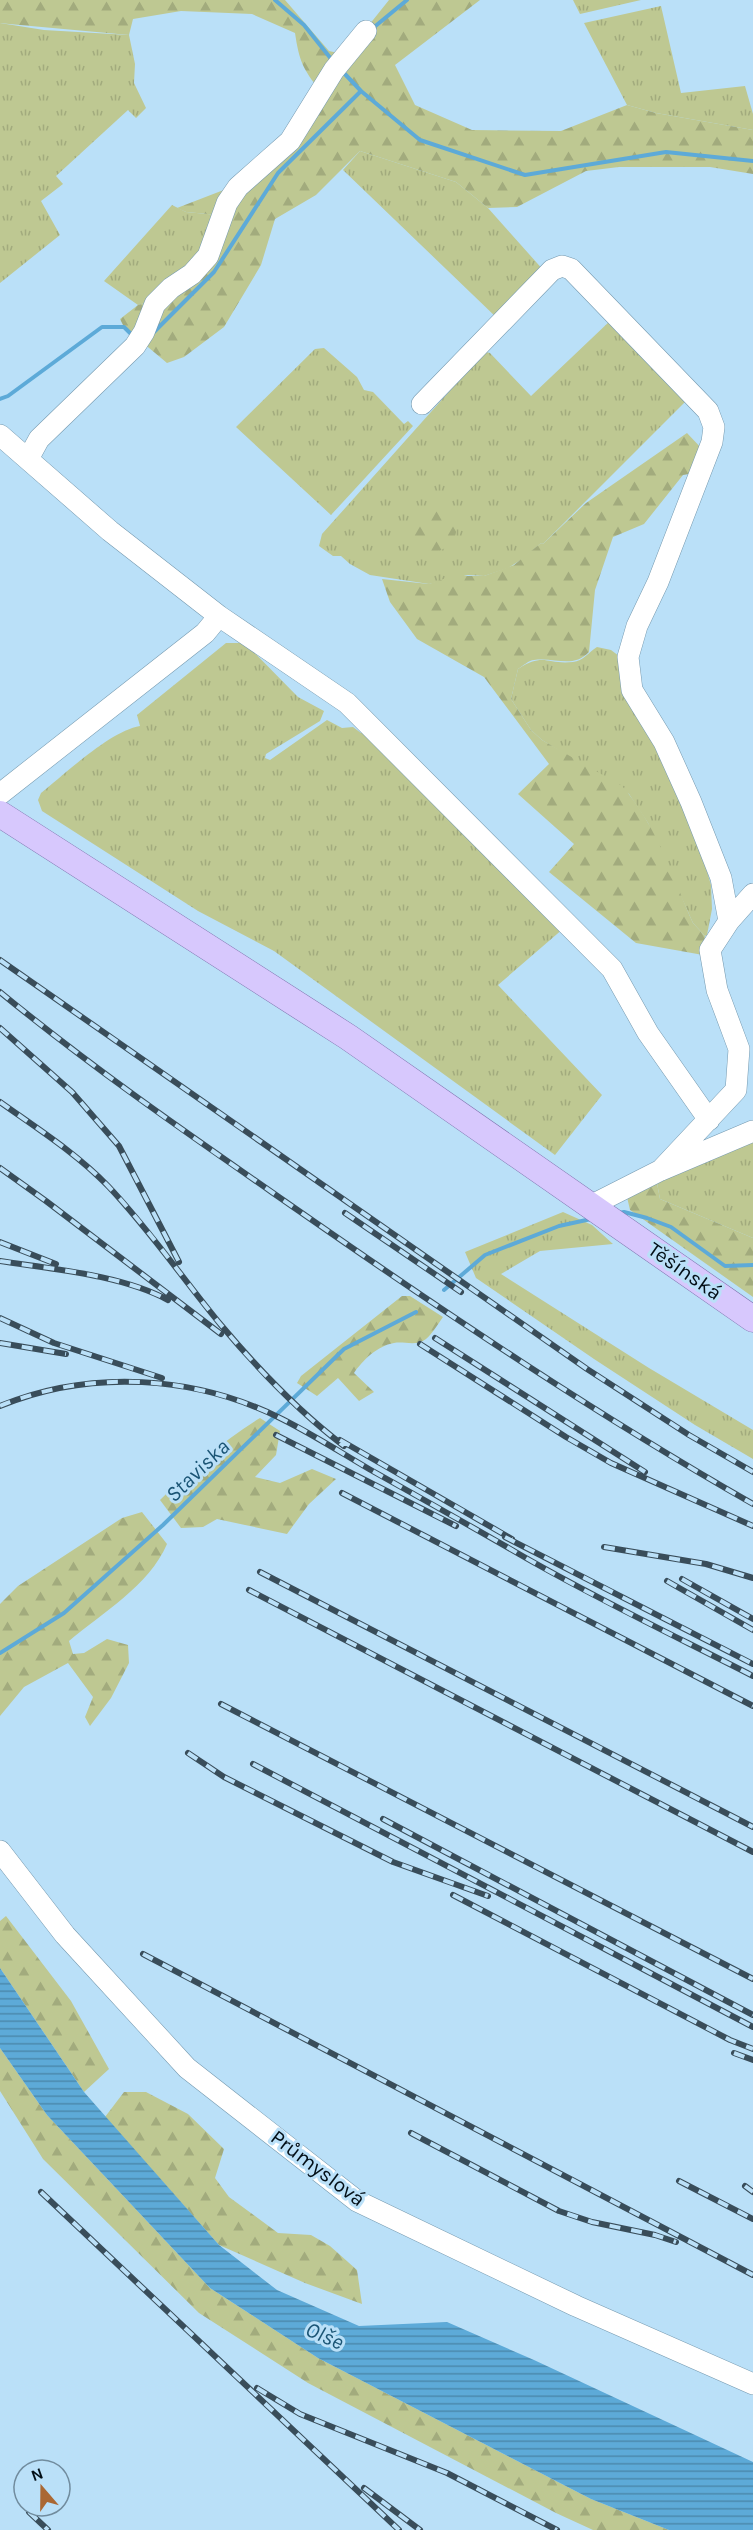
<svg xmlns="http://www.w3.org/2000/svg" width="753" height="2530" font-family="Karla,sans-serif">
  <defs>
    <pattern id="grass-tufts" width="24" height="20" patternUnits="userSpaceOnUse" patternTransform="scale(1.5)"><rect width="24" height="20" fill="#bec892"/><path d="M3 7l-1-3M5 7V3M7 7l1-3M15 17l-1-3M17 17v-4M19 17l1-3" fill="none" stroke="#a2ab7d"/></pattern>
    <pattern id="forest-firs" width="22" height="20" patternUnits="userSpaceOnUse" patternTransform="scale(1.5)"><rect width="22" height="20" fill="#bec892"/><path d="M5 1l3.5 6h-7zM16 11l3.5 6h-7z" fill="#a2ab7d"/></pattern>
    <pattern id="water-rules" width="6" height="5" patternUnits="userSpaceOnUse" patternTransform="scale(1.5)"><rect width="6" height="5" fill="#5daad8"/><path d="M0 2.5h6" fill="none" stroke="#4b89ae"/></pattern>
  </defs>
  <rect width="100%" height="100%" fill="#bae0f8"/>
  <path fill="url(#grass-tufts)" d="M573 0H641L580 14Z
    M661 6 681 93 745 86 753 114V130L656 113 627 105 584 23Z
    M0 23 44 30 129 35 135 64 134 83 146 108 136 118 128 110 56 176 63 184 41 201 60 235 0 283Z
    M360 151 456 182 488 208 545 272 498 319 343 170Z
    M172 205 186 212 218 215 224 224 159 299 138 305 104 281Z
    M611 320 689 398 543 544 541 543 524 558 508 568 484 576 468 575 429 584 370 575 350 564 341 556H333L319 546 322 534 480 357 486 352 490 353 531 396Z
    M324 348 357 377 364 390 373 392 404 424 408 421 413 426 331 515 236 427 315 349Z
    M226 643H245L298 697 324 711 320 721 266 754 265 758 270 760 327 720 342 728 353 727 361 733 368 731 564 928 498 985 602 1095 555 1155 274 951 198 911 42 811 38 800 41 793C65 774 110 731 140 726L137 715Z
    M597 647 611 650 619 656 696 834 711 885 712 909 707 935 705 936 693 923 648 823 629 794 542 740 531 730 511 699 518 669C544 652 547 665 573 662 583 661 589 652 597 647Z
    M753 1141V1238L660 1199 657 1183Z
    M563 1212 592 1225 613 1244 540 1251 501 1274 649 1368 753 1430V1459L695 1425 594 1359 476 1278 465 1252Z"/>
  <path fill="url(#forest-firs)" d="M0 0H285L329 51 338 53 365 30 389 0H480L395 65 415 105 472 130 561 131 627 105 656 113 753 130V174L710 167H619L586 171 517 207 488 208 456 182 360 151 316 195 275 219 261 265 224 327 184 357 167 363 124 327 120 319 138 305 159 299 180 287 218 215 186 212 177 208 257 177 320 90C303 70 299 60 295 33L252 14 181 11 133 19 129 35 9 24 0 23Z
    M687 433 704 451 695 473 683 475 644 524 613 537 595 590 589 652C573 669 555 657 534 660 529 660 523 666 518 669L511 699 531 730 542 740 622 786C656 824 673 878 693 923L705 936 703 955 636 943 549 872 574 844 518 794 549 764 484 677 417 639 390 602 382 579 429 584 452 576H484L514 565 541 543 543 544 586 503Z
    M429 506C433 507 439 506 443 508 478 526 437 576 411 537 411 521 416 515 429 506Z
    M657 1183 660 1199 753 1238V1297L630 1210 627 1197Z
    M402 1296H410L443 1317C438 1324 432 1334 426 1339 415 1347 405 1341 394 1343 377 1346 363 1360 354 1373L374 1392 359 1401 338 1378 317 1396 297 1383 301 1376Z
    M260 1418 280 1431 276 1455 255 1477 280 1483 312 1469 336 1479 309 1504 287 1534 217 1519 203 1527 181 1528 160 1500C190 1470 224 1440 260 1418Z
    M142 1512 167 1544C149 1586 102 1613 69 1641L73 1654 84 1653 107 1639 128 1645 129 1663 111 1698 90 1726 85 1717 93 1697 68 1663 24 1687 0 1716V1604L18 1586 122 1518Z
    M6 1916 71 2001 109 2069 84 2092 0 1968V1921Z
    M0 2048 47 2115 210 2288 318 2358 591 2499 669 2530H593L556 2513 308 2383 199 2313 43 2159 0 2091Z
    M124 2092H146L188 2114 224 2149 215 2178 229 2197 278 2233 311 2235 330 2246 357 2270 362 2304 305 2283 219 2245 105 2117Z"/>
  <path fill="url(#water-rules)" d="M0 1968 84 2092 219 2245 277 2290 359 2326 447 2322 534 2360 753 2462V2530H669L591 2499 318 2358 210 2288 47 2115 0 2048Z"/>
  <g fill="none" stroke-linecap="round" stroke-linejoin="round">
    <path stroke="#5daad8" stroke-width="4" d="M275 0 304 25 332 60
      M373 28 407 0
      M361 91 420 140 525 175 666 152 753 161
      M154 332 214 272 278 173 361 91 343 72
      M0 399 8 396 102 327H124L134 337
      M619 1213 624 1212 647 1218 671 1227 725 1266 753 1265
      M444 1290 485 1255 559 1226 591 1219
      M0 1653 64 1613 163 1525 344 1349 416 1312"/>
    <defs>
      <path id="minor" d="M422 404 552 270 562 266 571 269 708 411 714 427 712 442 658 582 637 626 628 657 632 690 664 742 691 802 721 878 729 921
        M0 435 110 531 219 616 347 703 612 969 648 1033 709 1120
        M28 459 39 439 135 346 144 332 155 304 171 288 192 274 208 256 227 203 238 187 290 141 334 70 366 31
        M0 794 205 633 219 616
        M661 1170 736 1090 739 1049 717 990 710 950 729 921 753 894
        M592 1205 661 1170 753 1131
        M0 1851 65 1935 187 2068 357 2201 576 2306 753 2384"/>
      <path id="major" d="M0 814 348 1037 753 1319"/>
    </defs>
    <use href="#minor" stroke="#7599af" stroke-width="22"/>
    <use href="#major" stroke="#7c70ac" stroke-width="27"/>
    <use href="#minor" stroke="#fff" stroke-width="21"/>
    <use href="#major" stroke="#d7c8fd" stroke-width="26"/>
    <defs>
      <path id="rail" d="M0 960 587 1369 689 1435 753 1472
        M0 992C96 1071 197 1140 299 1211 447 1314 597 1415 753 1504
        M0 1028 72 1092 119 1146 179 1262
        M0 1102C38 1129 76 1153 108 1186 149 1229 183 1279 221 1325 258 1369 298 1411 344 1446
        M0 1168 46 1201 221 1334
        M345 1213 461 1292
        M0 1242 56 1264
        M0 1261C52 1269 122 1275 168 1300
        M0 1318 54 1343 162 1378
        M435 1338 645 1472
        M0 1343 66 1354
        M420 1344 566 1437 611 1463 753 1526
        M0 1406C90 1369 195 1375 282 1419 312 1434 340 1452 369 1469 419 1497 469 1525 519 1554 595 1598 675 1636 753 1676
        M276 1435 456 1526
        M340 1440 512 1539
        M342 1493 753 1706
        M505 1537 753 1664
        M604 1547 706 1564 753 1578
        M260 1572 753 1827
        M682 1579 753 1619
        M667 1581 753 1630
        M249 1590 753 1852
        M221 1704 753 1979
        M188 1753 224 1777 393 1862 488 1896
        M253 1764 753 2027
        M383 1819 753 2015
        M453 1895 730 2040 753 2049
        M143 1954 753 2275
        M734 2053 753 2060
        M411 2133 559 2211 592 2222 655 2235 676 2242
        M679 2181 753 2219
        M745 2186 753 2192
        M41 2192 399 2530
        M257 2388 300 2414 447 2473 557 2530
        M364 2488 420 2530
        M29 2512 48 2530"/>
    </defs>
    <use href="#rail" stroke="#394d5a" stroke-width="6"/>
    <use href="#rail" stroke="#bae0f8" stroke-width="4" stroke-dasharray="11" stroke-linecap="butt"/>
  </g>
  <g text-anchor="middle" stroke-width="6" stroke-linejoin="round" paint-order="stroke">
    <g font-size="21" fill="#030f17" stroke="#bae0f8">
      <text transform="translate(685 1271) rotate(35)" y="7">Těšínská</text>
      <text transform="translate(318 2168) rotate(37)" y="7">Průmyslová</text>
    </g>
    <g font-size="22" font-style="italic" fill="#1b5575" stroke="#bae0f8">
      <text transform="translate(197 1470) rotate(-44)" y="8">Staviska</text>
      <text transform="translate(325 2335) rotate(24)" y="8">Olše</text>
    </g>
  </g>
  <g transform="translate(42 2488) rotate(340)"><circle r="28" fill="#bae0f8" stroke="#718c9e" stroke-width="1.5"/>
  <path d="M0-4.5L10 22L0 15L-10 22Z" fill="#aa6834"/>
  <text y="-9" font-size="16" font-weight="bold" text-anchor="middle" fill="#030f17">N</text>
  </g>
</svg>
